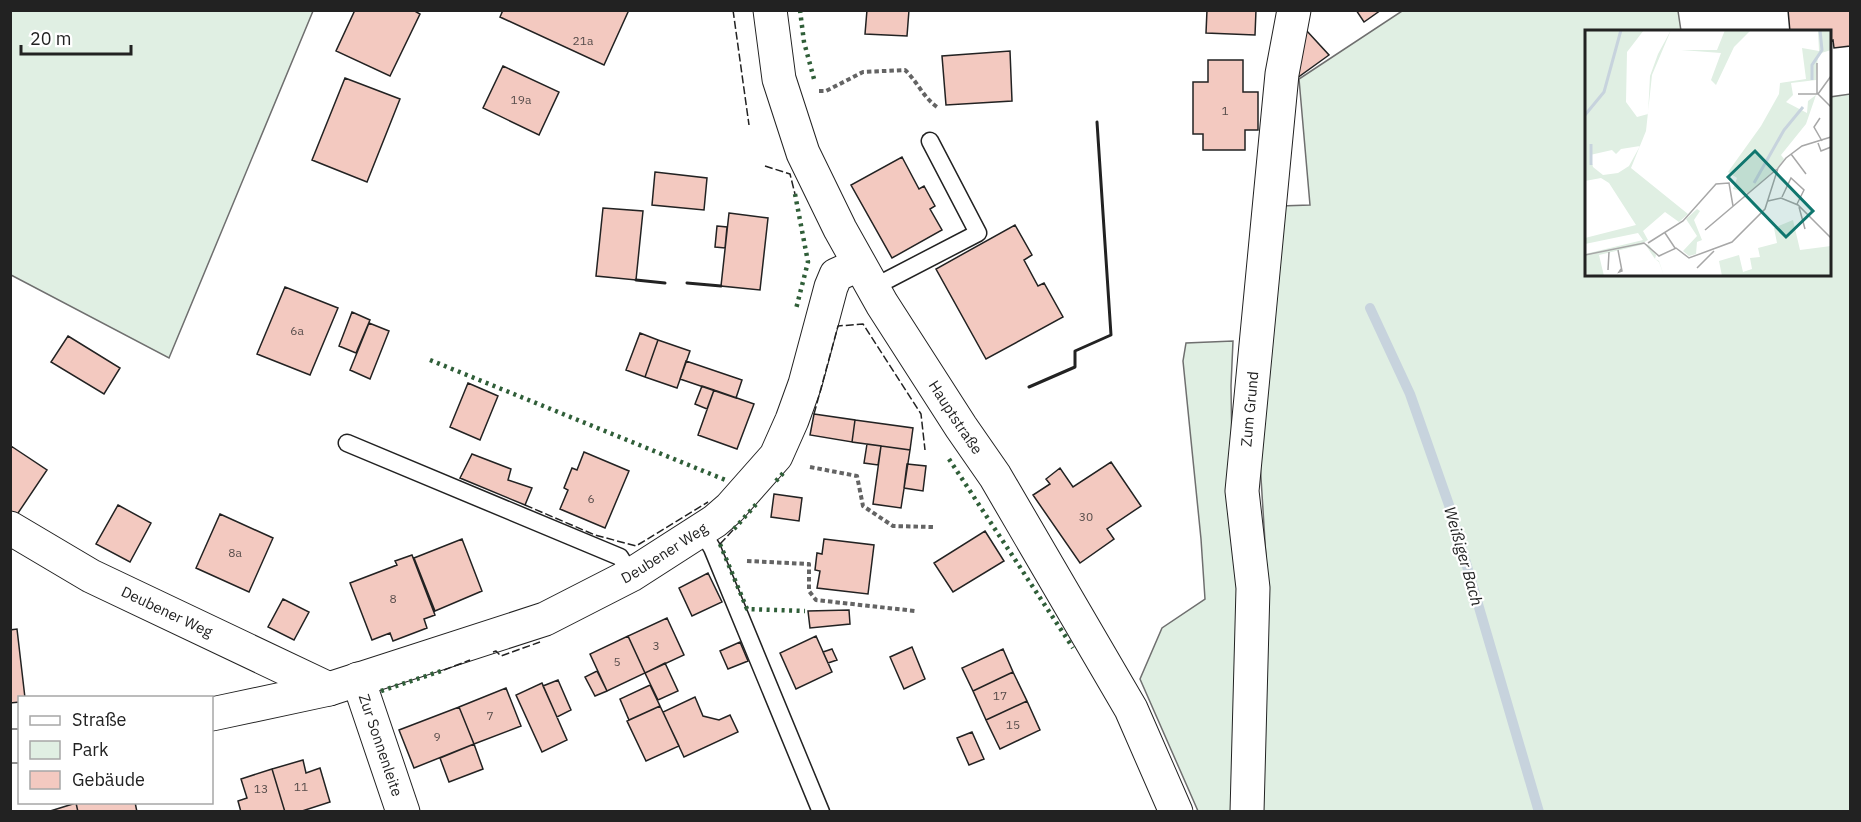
<svg xmlns="http://www.w3.org/2000/svg" width="1861" height="822" font-family="'IBM Plex Sans',sans-serif">
  <rect width="100%" height="100%" fill="#fff"/>
  <path fill="#e0efe3" stroke="#6f6f6f" stroke-width="1.5" d="M10 11H313L169 358 11 275Z
    M1402 11H1678L1681 31 1586 32V274H1830V97L1850 94V811L1262 812 1268 590 1260 462 1280 206 1310 205 1299 79Z
    M1233 341 1231 386 1233 518 1241 594 1235 811H1198L1140 679 1162 628 1205 599 1201 539 1183 361 1186 343Z"/>
  <g fill="none" stroke-linecap="round" stroke-linejoin="round">
    <path stroke="#c7d3dd" stroke-width="10" d="M1370 308 1410 394 1449 505 1539 812"/>
  </g>
  <path fill="#f3c9c0" stroke="#222" stroke-width="1.5" d="M355 10H413L420 14 390 76 336 51Z
    M503 10H625L628 12 604 65 500 17Z
    M867 10H909L907 36 865 34Z
    M1207 10H1256L1255 35 1206 33Z
    M1356 10H1381L1364 22Z
    M1788 10H1850V46L1834 48 1833 40 1830 41V32H1790Z
    M1306 30 1329 55 1297 78Z
    M1010 51 1012 101 946 105 942 56Z
    M1208 60H1243V92H1258V130H1245V150H1203V134H1193V82H1208Z
    M503 66 559 92 539 135 483 108Z
    M345 78 400 99 367 182 312 160Z
    M902 157 919 189 924 186 935 206 930 209 942 230 892 258 851 185Z
    M655 172 707 178 704 210 652 205Z
    M603 208 643 211 636 280 596 276Z
    M729 213 768 218 760 290 721 286Z
    M1015 225 1032 255 1024 260 1038 286 1044 283 1063 317 986 359 936 269Z
    M717 226 727 227 725 248 715 247Z
    M285 287 338 308 310 375 257 354Z
    M352 312 370 320 356 353 339 346Z
    M369 323 389 331 370 379 350 370Z
    M640 333 658 340 645 377 626 370Z
    M68 336 120 368 104 394 51 362Z
    M658 340 690 351 677 388 645 377Z
    M686 361 742 380 736 398 680 379Z
    M468 383 498 396 480 440 450 427Z
    M702 386 714 390 707 409 695 404Z
    M714 390 754 404 737 449 698 435Z
    M814 414 855 420 852 442 810 435Z
    M855 420 913 428 910 450 852 442Z
    M867 444 881 446 878 465 864 463Z
    M11 446 47 470 12 522 10 521Z
    M881 446 910 450 901 508 873 504Z
    M584 452 629 471 605 528 560 509 568 490 564 488 572 468 577 470Z
    M472 454 511 469 508 480 532 488 525 505 460 478Z
    M1111 462 1141 506 1107 529 1114 539 1080 563 1033 495 1050 484 1046 479 1060 468 1073 487Z
    M907 464 926 466 923 491 904 488Z
    M774 494 802 498 799 521 771 517Z
    M118 505 151 523 130 562 96 544Z
    M220 514 273 538 249 592 196 568Z
    M985 531 1004 561 953 592 934 563Z
    M462 539 482 591 435 611 414 558Z
    M824 539 874 545 868 594 817 588 820 571 815 570 817 553 822 554Z
    M412 555 435 615 424 619 427 628 393 641 390 633 372 640 350 583 397 565 395 561Z
    M708 573 722 602 692 616 679 588Z
    M283 599 309 612 294 640 268 627Z
    M849 610 850 624 810 628 808 611Z
    M667 618 684 655 645 673 628 636Z
    M17 629 25 698H20V702L10 703V630Z
    M628 636 645 673 607 691 590 654Z
    M816 636 832 672 796 689 780 653Z
    M740 642 748 661 728 669 720 651Z
    M912 647 925 679 904 689 890 657Z
    M832 649 837 660 828 663 823 652Z
    M1003 649 1013 672 973 691 962 668Z
    M665 663 678 691 658 700 645 673Z
    M597 671 607 691 595 696 585 677Z
    M1013 672 1027 701 986 720 973 691Z
    M558 680 571 710 557 717 543 686Z
    M542 683 567 740 542 752 516 695Z
    M650 685 660 706 629 720 620 699Z
    M506 688 521 726 474 744 459 707Z
    M695 697 703 716 719 720 730 715 738 732 684 757 663 712Z
    M1027 701 1040 730 1000 749 986 720Z
    M660 706 679 746 646 761 627 721Z
    M459 707 474 744 414 768 399 730Z
    M972 732 984 759 969 765 957 738Z
    M474 744 483 769 449 782 440 758Z
    M303 760 306 773 320 768 330 802 299 812H285L272 769Z
    M272 769 285 812H241L238 801 247 798 241 779Z
    M79 802H135L137 812H78L76 803Z
    M76 803 78 812H47Z"/>
  <g fill="none" stroke-linecap="round" stroke-linejoin="round">
    <defs>
      <path id="service" d="M872 288 978 233 930 141
        M347 443 620 557 631 575
        M701 530 712 548 821 812"/>
      <g id="minor">
        <path id="s1" d="M10 528 91 576 329 689"/>
        <path id="s2" d="M358 679 403 812"/>
        <path id="s3" d="M212 714 329 689 545 619 631 575 715 521 730 508 776 456 792 420 805 384 831 287 836 275 858 265"/>
        <path d="M10 746H20"/>
        <path id="s4" d="M1247 812 1253 588 1242 491 1282 74 1294 10"/>
      </g>
      <g id="tertiary">
        <path id="s5" d="M770 10 779 79 803 153 840 229 882 304 961 427 995 476 1131 709 1176 812"/>
      </g>
    </defs>
    <use href="#service" stroke="#222" stroke-width="19"/>
    <use href="#minor" stroke="#222" stroke-width="35"/>
    <use href="#tertiary" stroke="#222" stroke-width="35"/>
    <path stroke="#646464" stroke-width="4" stroke-dasharray="4.5 3" stroke-linecap="butt" d="M819 91H826L863 72 905 70C917 81 923 97 937 107
      M810 467 857 476 863 506 893 526 933 527
      M747 561 809 564V591L816 600 915 611"/>
    <use href="#service" stroke="#fff" stroke-width="16"/>
    <use href="#minor" stroke="#fff" stroke-width="33"/>
    <use href="#tertiary" stroke="#fff" stroke-width="33"/>
    <path stroke="#2f5e38" stroke-width="4.5" stroke-dasharray="3 4.5" stroke-linecap="butt" d="M800 10 804 42 814 79
      M795 194 808 262 796 309
      M430 360 728 481
      M949 459 1073 648
      M776 481 784 472
      M734 529 759 501
      M720 544 747 609 805 611
      M381 691 444 670"/>
    <path stroke="#222" stroke-width="1.5" stroke-dasharray="8 3" stroke-linecap="butt" d="M733 10 749 125
      M765 166 790 174 795 194
      M814 414 838 326 863 324 921 414 925 450
      M525 505 595 535 636 546 708 502
      M720 544 734 529
      M493 652 496 651 501 656 540 642
      M444 670 470 660"/>
    <path stroke="#222" stroke-width="3" d="M636 280 665 283
      M687 283 721 286
      M1029 387 1075 367V351L1111 335 1097 122"/>
  </g>
  <g text-anchor="middle" stroke-width="4.5" stroke-linejoin="round" paint-order="stroke">
    <g font-size="12" fill="#564c4a">
      <text x="583" y="45">21a</text>
      <text x="521" y="104">19a</text>
      <text x="1225" y="115">1</text>
      <text x="297" y="335">6a</text>
      <text x="591" y="503">6</text>
      <text x="1086" y="521">30</text>
      <text x="235" y="557">8a</text>
      <text x="393" y="603">8</text>
      <text x="656" y="650">3</text>
      <text x="617" y="666">5</text>
      <text x="1000" y="700">17</text>
      <text x="490" y="720">7</text>
      <text x="1013" y="729">15</text>
      <text x="437" y="741">9</text>
      <text x="301" y="791">11</text>
      <text x="261" y="793">13</text>
    </g>
    <g font-size="15" fill="#222" stroke="#fff">
      <text dy="5" stroke="none"><textPath href="#s4" startOffset="404">Zum Grund</textPath></text>
      <text dy="5" stroke="none"><textPath href="#s5" startOffset="453">Hauptstraße</textPath></text>
      <text dy="5" stroke="none"><textPath href="#s3" startOffset="483">Deubener Weg</textPath></text>
      <text dy="5" stroke="none"><textPath href="#s1" startOffset="178">Deubener Weg</textPath></text>
      <text dy="5" stroke="none"><textPath href="#s2" startOffset="70">Zur Sonnenleite</textPath></text>
    </g>
    <g font-size="16" font-style="italic" fill="#222" stroke="#fff">
      <text transform="translate(1464 556) rotate(74)" y="6">Weißiger Bach</text>
    </g>
  </g>
  <g transform="translate(1585 30)">
    <rect width="246" height="246" fill="#fff"/>
    <path d="M0 0H59L42 22 41 72 52 87 63 84 65 46 73 24 86 0 67 45 61 101 46 138 103 184 94 192 80 182 58 201 63 210 58 213 64 215 71 225 70 229 74 231 79 246 74 232 70 229 60 214 14 225 19 246 0 244V224L58 210 53 203 0 214V208L51 195 24 153 16 148 0 151ZM55 116 44 136 33 143 18 145 8 137 5 125 27 120 31 124 36 119ZM140 0H166L149 17 131 55 126 50 136 23 96 20H132ZM233 0H246V20L233 24 231 50 206 53 208 65 201 72 222 83 223 71 231 65 221 94 196 125 199 129 193 137 163 163 148 159 152 148 143 142 176 96 194 64 195 53 221 49 217 18 234 21ZM112 179 115 181 109 190 117 210 112 212 111 224 104 226 98 221 112 206 101 189ZM208 190 215 220 246 216V246H137L134 231 154 225 158 242 167 239 165 228 175 227 173 218 192 213 189 198Z" fill="#e0efe3" fill-rule="evenodd"/>
    <path fill="none" stroke="#c7d3dd" stroke-width="3" d="M227 50V35L237 20 235 0M0 85 19 62 36 0M6 114V135M169 153 199 100 218 77"/>
    <path fill="none" stroke="#a7a7a7" stroke-width="1.5" d="M232 33V63L246 77M213 64H233M233 64 246 46M235 88 229 97 237 111M233 113 236 121 246 117M206 124 221 144M197 167 206 148 219 160 212 174M183 171 196 168 213 175 246 208M214 177 220 199M120 200 192 139M80 203 90 218M63 213 98 191 131 154 144 153 148 176M33 220 37 241 34 242 36 239M0 225 59 213 74 226 91 218 104 228 147 212 180 179 193 138 201 128 217 116 246 107M112 238 129 221M23 240 24 222"/>
    <path fill="#0f766e" fill-opacity="0.15" stroke="#0f766e" stroke-width="3" d="M170 121 228 181 201 207 143 147Z"/>
    <rect width="246" height="246" fill="none" stroke="#222" stroke-width="3"/>
  </g>
  <rect width="1861" height="822" fill="none" stroke="#222222" stroke-width="24"/>
  <rect x="18" y="696" width="195" height="108" fill="#ffffff" stroke="#a7a7a7" stroke-width="1.5"/>
  <rect x="30" y="716" width="30" height="9" fill="#ffffff" stroke="#a7a7a7" stroke-width="1.5"/>
  <text x="72" y="726" font-size="18" fill="#222222">Straße</text>
  <rect x="30" y="741" width="30" height="18" fill="#e0efe3" stroke="#a7a7a7" stroke-width="1.5"/>
  <text x="72" y="756" font-size="18" fill="#222222">Park</text>
  <rect x="30" y="771" width="30" height="18" fill="#f3c9c0" stroke="#a7a7a7" stroke-width="1.5"/>
  <text x="72" y="786" font-size="18" fill="#222222">Gebäude</text>
  <path d="M21 45v9h110v-9" fill="none" stroke="#222222" stroke-width="3"/>
  <text x="30" y="45" font-size="18" fill="#222222" stroke="#ffffff" stroke-width="4.5" paint-order="stroke">20 m</text>
</svg>
